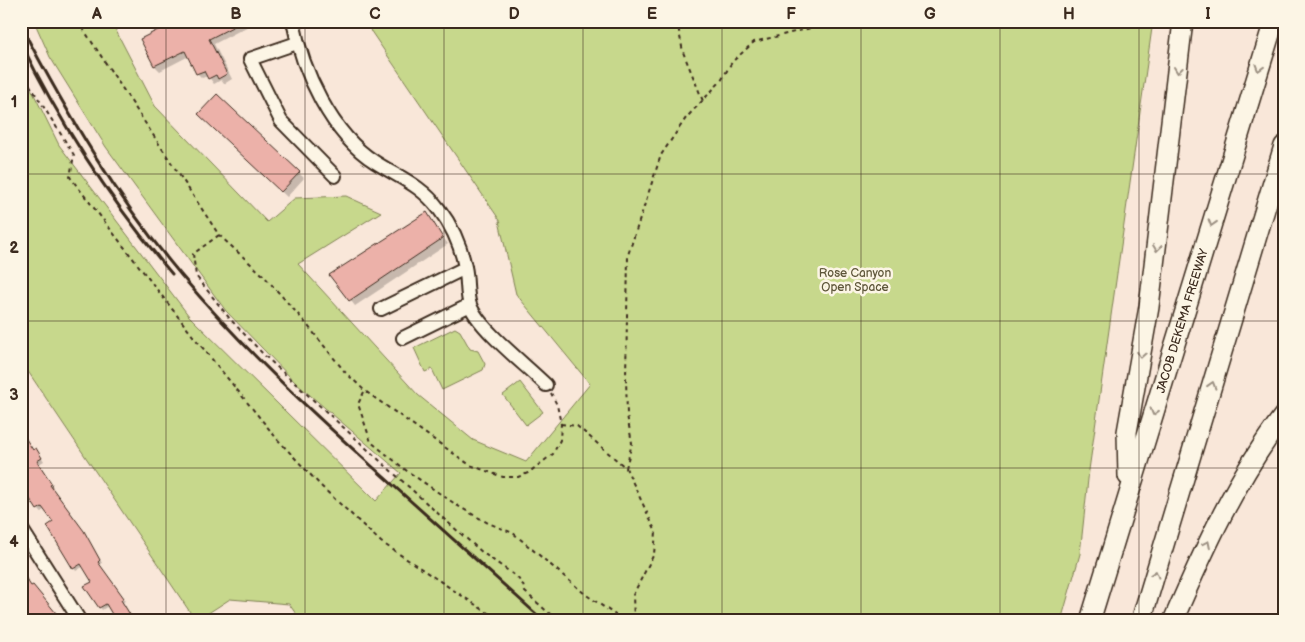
<svg xmlns="http://www.w3.org/2000/svg" width="1305" height="642" font-family="'Balsamiq Sans',sans-serif">
  <rect width="100%" height="100%" fill="#f9e7d9"/>
  <filter id="ink" filterUnits="userSpaceOnUse"><feTurbulence type="fractalNoise" baseFrequency=".02" numOctaves="2"/><feDisplacementMap in="SourceGraphic" scale="10" xChannelSelector="R" yChannelSelector="G"/><feConvolveMatrix kernelMatrix="1 2 1 2 8 2 1 2 1" color-interpolation-filters="sRGB"/></filter>
  <g filter="url(#ink)">
    <path fill="#c7d88c" stroke="#818155" d="M34 21H111L155 106 267 222 295 198 346 196 381 212 298 264 418 395 473 440 526 462 590 384 516 294 499 221 501 222 364 21H1153L1089 470 1080 554 1061 621H301L289 604 230 599 196 621 21 361V68L59 145 189 316 376 501 401 473 297 384 226 311 106 147 50 57Z
      M455 328 460 331 470 349 478 351 485 364 483 370 442 390 432 369 425 372 414 348Z
      M520 382 543 412 526 425 503 395Z"/>
    <path fill="#0003" d="M179 21H258L214 44 232 79 224 84 221 80 214 84 208 76 202 78 197 73 189 56 160 71 155 66 142 39Z
      M217 95 304 178 287 197 199 114Z
      M426 214 448 244 355 306 331 275Z
      M21 432 34 451 38 452 44 461 39 464 53 487 51 488 86 535 102 563 99 564 125 601 123 602 134 621H116L108 606 102 610 100 607 93 582 84 566 76 571 74 568 54 522 45 509 41 512 38 509 21 483Z
      M21 572 32 588 50 606 59 621H24L21 616Z"/>
    <path fill="#ecb1a9" stroke="#3b2a1e" d="M176 21H244L209 39 227 74 218 79 216 75 208 79 204 71 196 74 185 51 154 66 140 39Z
      M217 94 300 172 281 192 198 114Z
      M427 212 443 238 349 301 329 275Z
      M21 431 33 450 36 448 42 458 37 461 52 484 50 485 84 531 100 560 98 562 124 598 121 600 134 621H116L106 604 99 608 84 586 92 582 81 564 73 569 47 526 53 522 42 507 37 510 21 485Z
      M21 571 31 586 33 585 56 613 45 621H27L21 613Z"/>
    <g fill="none" stroke-linecap="round" stroke-linejoin="round">
      <defs>
        <path id="minor" d="M293 21C302 71 332 135 375 162 400 178 421 185 439 209 452 226 461 247 465 267 468 279 466 294 470 305 479 329 526 365 546 385
          M297 43 250 59 281 121 335 176
          M381 309 465 268
          M403 338 470 305
          M21 528 80 621"/>
        <g id="highway">
          <path d="M1128 476 1127 432 1149 307 1183 21"/>
          <path id="s1" d="M1090 621 1274 21"/>
          <path d="M1141 621 1284 146"/>
          <path d="M1173 621C1204 549 1237 477 1284 415"/>
        </g>
      </defs>
      <use href="#minor" stroke="#3b2a1e" stroke-width="16"/>
      <use href="#highway" stroke="#3b2a1e" stroke-width="22"/>
      <path stroke="#3b2a1e" stroke-width="2" stroke-dasharray="4 4" stroke-linecap="butt" d="M78 21 219 235 263 275 304 321 345 372 365 391 470 465 503 477H518L528 473 553 454 560 440 561 424 557 405 551 393
        M677 21 683 52 703 101
        M21 71 74 155 70 177 193 336 278 440 322 487 381 542 500 621
        M219 235 193 254 196 276 230 319 265 356 444 519 483 553 517 577 523 585 525 592 558 621
        M364 392 358 404 371 442 407 471 458 506 488 523 513 533 585 594 624 621
        M561 424 577 426 626 468 656 532 654 554 633 595 634 621
        M626 468 632 443 627 415 626 378 628 255 661 155 686 118 721 81 732 62 754 42 839 21"/>
      <use href="#minor" stroke="#fcf5e5" stroke-width="12"/>
      <use href="#highway" stroke="#fcf5e5" stroke-width="19"/>
      <path stroke="#3b2a1e" stroke-width="3" d="M21 26C67 113 117 199 181 275 240 345 306 407 374 468 430 519 487 570 544 621
        M21 43C61 125 113 204 172 274"/>
    </g>
    <defs><path id="oneway-chevron" d="M-2-3.5L2.5 0L-2 3.5" fill="none" stroke-width="1.6" stroke-linecap="round" stroke-linejoin="round" transform="scale(1.25)"/></defs>
    <g stroke="#9c9082">
      <use href="#oneway-chevron" transform="translate(1259 68) rotate(107)"/>
      <use href="#oneway-chevron" transform="translate(1178 70) rotate(97)"/>
      <use href="#oneway-chevron" transform="translate(1212 223) rotate(107)"/>
      <use href="#oneway-chevron" transform="translate(1157 248) rotate(97)"/>
      <use href="#oneway-chevron" transform="translate(1141 355) rotate(100)"/>
      <use href="#oneway-chevron" transform="translate(1212 385) rotate(-73)"/>
      <use href="#oneway-chevron" transform="translate(1154 412) rotate(107)"/>
      <use href="#oneway-chevron" transform="translate(1207 544) rotate(-64)"/>
      <use href="#oneway-chevron" transform="translate(1155 574) rotate(-73)"/>
    </g>
  </g>
  <path fill="none" stroke="#3b2a1e" stroke-width="1" stroke-opacity="0.55" d="M166 21V621M305 21V621M444 21V621M583 21V621M722 21V621M861 21V621M1000 21V621M1139 21V621M21 174H1284M21 321H1284M21 468H1284"/>
  <g text-anchor="middle" stroke-width="5" stroke-linejoin="round" paint-order="stroke">
    <g font-size="12" fill="#5e563a" stroke="#fcf5e5">
      <text x="855" y="277">Rose Canyon<tspan x="855" dy="14">Open Space</tspan></text>
    </g>
    <g font-size="12" fill="#3b2a1e" stroke="#fcf5e5">
      <text dy="4" stroke="none"><textPath href="#s1" startOffset="314">JACOB DEKEMA FREEWAY</textPath></text>
    </g>
  </g>
  <rect width="1305" height="642" fill="none" stroke="#fcf5e5" stroke-width="55"/>
  <rect x="28" y="28" width="1250" height="586" fill="none" stroke="#3b2a1e" stroke-width="2"/>
  <g font-size="16" text-anchor="middle" font-weight="bold" fill="#3b2a1e">
    <text x="97" y="19">A</text>
    <text x="236" y="19">B</text>
    <text x="375" y="19">C</text>
    <text x="514" y="19">D</text>
    <text x="652" y="19">E</text>
    <text x="791" y="19">F</text>
    <text x="930" y="19">G</text>
    <text x="1069" y="19">H</text>
    <text x="1208" y="19">I</text>
    <text x="14" y="107">1</text>
    <text x="14" y="253">2</text>
    <text x="14" y="400">3</text>
    <text x="14" y="547">4</text>
  </g>
</svg>
